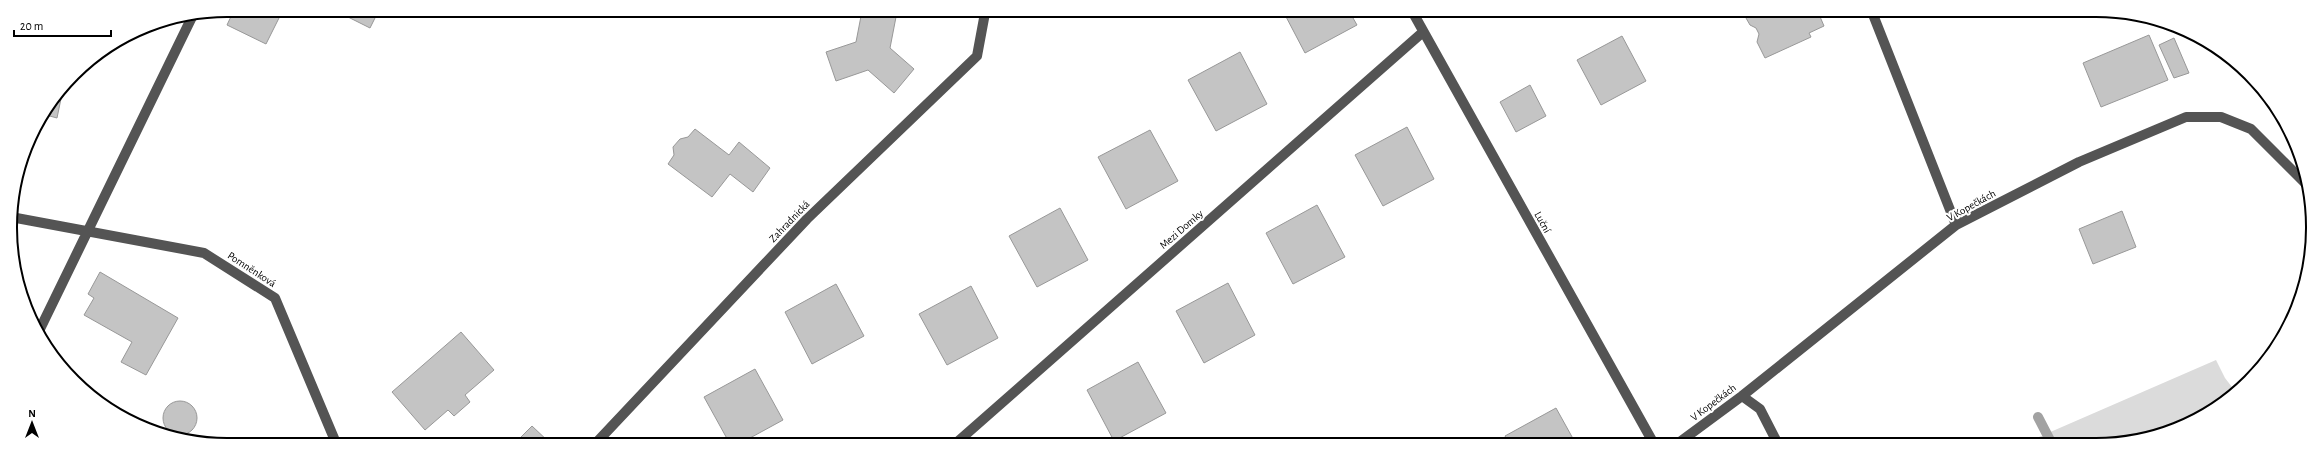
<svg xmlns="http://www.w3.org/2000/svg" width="2323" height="455" font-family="'Alegreya Sans',sans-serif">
  <rect width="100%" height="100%" fill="#fff"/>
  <path fill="#dbdbdb" d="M2216 360 2225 378 2235 391 2179 428 2110 445 2023 444Z"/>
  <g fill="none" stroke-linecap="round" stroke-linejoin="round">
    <path stroke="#a2a2a2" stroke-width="10" d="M2038 417 2052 444"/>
  </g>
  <path fill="#c4c4c4" stroke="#989898" d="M234 10H283L266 44 227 25Z
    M334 10H379L370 28Z
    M862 11 896 17 890 48 914 69 894 93 868 70 836 81 826 52 856 42Z
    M1283 11H1349L1357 25 1305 53Z
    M1749 12H1818L1824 26 1809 33 1811 37 1765 58 1757 42 1759 34 1756 28 1750 25 1746 18Z
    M2149 35 2168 80 2101 107 2083 63Z
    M1622 36 1646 81 1601 105 1577 60Z
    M2174 38 2189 73 2174 78 2159 45Z
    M1240 52 1267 104 1216 131 1188 80Z
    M1530 85 1546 116 1516 132 1500 102Z
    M63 89 57 118 46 115Z
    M1407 127 1434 179 1383 206 1355 155Z
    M695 129 729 155 739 142 770 168 753 192 730 174 712 197 668 164 674 155 673 147 680 139 688 137Z
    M1150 130 1178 181 1126 209 1098 157Z
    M1317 205 1345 257 1293 284 1266 233Z
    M1060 208 1088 260 1037 287 1009 236Z
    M2122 211 2136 247 2093 264 2079 229Z
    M100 272 178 318 146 375 121 362 132 342 84 315 94 298 88 294Z
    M1228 283 1255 335 1204 363 1176 311Z
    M836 284 864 336 812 364 785 312Z
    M971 286 998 338 947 365 919 314Z
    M461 332 494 370 465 395 470 402 454 416 448 410 425 430 392 392Z
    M1138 362 1166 413 1114 441 1087 390Z
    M755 369 783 420 739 444H730L704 397Z
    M163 418a17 17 0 1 1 34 0a17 17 0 1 1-34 0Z
    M1556 408 1576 444H1509L1505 436Z
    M532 426 550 443H515Z"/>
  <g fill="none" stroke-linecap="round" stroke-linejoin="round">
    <path stroke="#545454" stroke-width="10" d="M1412 11 1654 444
      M1872 12 1956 225
      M11 217 204 253 275 298 336 443
      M40 329 192 17
      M1742 396 1760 409 1778 444
      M596 443 807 219 977 56 985 13 982 11
      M955 444 1423 32
      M1677 444 1742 396 1956 225 2079 162 2186 117H2221L2251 129 2306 184"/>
  </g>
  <g text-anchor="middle" stroke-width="4" stroke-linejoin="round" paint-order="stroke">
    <g font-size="11" fill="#000" stroke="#fff">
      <text transform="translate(1971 205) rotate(-29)" y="4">V Kopečkách</text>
      <text transform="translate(789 221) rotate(-46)" y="4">Zahradnická</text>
      <text transform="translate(1543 222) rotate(61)" y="4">Luční</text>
      <text transform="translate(1181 229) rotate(-41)" y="4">Mezi Domky</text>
      <text transform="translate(252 269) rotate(33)" y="4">Pomněnková</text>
      <text transform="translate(1713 402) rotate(-37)" y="4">V Kopečkách</text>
    </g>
  </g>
  <path d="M0 0H2323V455H0ZM227 17H2096A210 210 0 0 1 2306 227V228A210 210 0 0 1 2096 438H227A210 210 0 0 1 17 228V227A210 210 0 0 1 227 17Z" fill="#fff" fill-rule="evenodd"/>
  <path fill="none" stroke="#000" stroke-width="2" d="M227 17H2096A210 210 0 0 1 2306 227V228A210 210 0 0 1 2096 438H227A210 210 0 0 1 17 228V227A210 210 0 0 1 227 17Z"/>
  <g transform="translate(32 423)" stroke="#ffffff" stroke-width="3" paint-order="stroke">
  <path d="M0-3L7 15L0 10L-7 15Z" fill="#000000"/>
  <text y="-6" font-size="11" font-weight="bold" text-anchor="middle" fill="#000000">N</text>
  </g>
  <path d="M14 30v6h97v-6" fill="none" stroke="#000000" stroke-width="2"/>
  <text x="20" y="30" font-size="12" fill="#000000" stroke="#ffffff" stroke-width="3" paint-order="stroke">20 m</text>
</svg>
